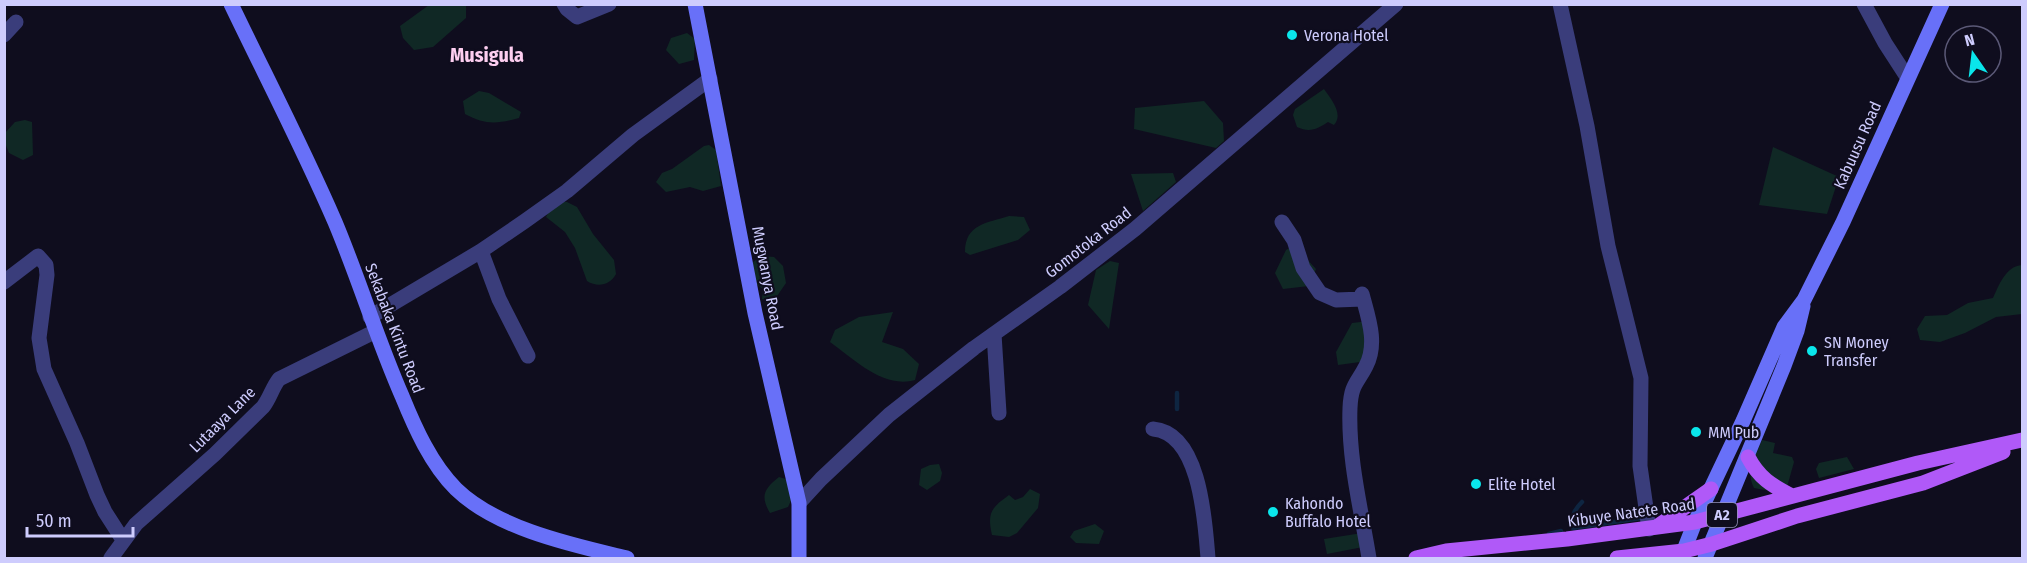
<svg xmlns="http://www.w3.org/2000/svg" width="2027" height="563" font-family="'Fira Sans Condensed',sans-serif">
  <rect width="100%" height="100%" fill="#0f0d1e"/>
  <path fill="#102825" d="M429 5H466V18L433 47 414 50 403 38 400 26Z
    M687 33 695 39 694 60 679 64 666 50 671 38Z
    M1324 89C1331 99 1344 114 1334 125L1328 122C1317 129 1310 133 1297 127L1293 115 1295 109Z
    M479 91 489 93 521 112 519 118C497 124 485 125 465 114L463 101Z
    M1204 101 1223 123 1224 141 1216 148 1134 129 1135 108Z
    M25 120 32 122 33 155 23 160 9 153 5 143 4 134 15 122Z
    M709 145 716 150 721 186 703 191 690 187 666 192 656 182 662 173 672 169 704 146Z
    M1773 147 1839 177 1827 214 1759 205Z
    M1173 173 1176 182 1143 211 1131 174Z
    M563 202H567L577 207 593 234 614 260 616 274C610 285 598 288 587 281L575 248 565 232 546 217 550 209Z
    M1009 216 1024 217 1030 230 1018 240 970 255 965 252C965 224 987 223 1009 216Z
    M1294 245 1316 269 1309 286 1283 289 1275 273 1286 250Z
    M761 256 774 257 783 266 786 283 773 302 762 299 763 289 748 278 747 267Z
    M1110 261 1119 263 1109 329 1088 305 1096 270Z
    M2022 265V314L1996 317 1965 333 1940 342 1920 340 1917 329 1925 316 1947 315 1968 303 1993 298C1999 285 2006 266 2022 265Z
    M893 312 882 342 903 349 919 364 915 380C883 389 854 359 830 342L835 330 859 317Z
    M1369 321 1370 345 1360 362 1338 365 1336 352 1352 323Z
    M1762 440 1775 443 1773 453 1792 457 1794 462 1787 487 1770 491 1754 488C1745 471 1756 456 1762 440Z
    M1847 457 1854 469 1819 478 1816 469 1819 463Z
    M939 464 942 473 940 481 927 490 919 485 921 469 930 465Z
    M779 477 789 480 794 494 788 507 770 513C760 496 764 489 779 477Z
    M1030 489 1040 494 1038 508 1017 533 1009 537 992 535C987 513 991 508 1009 495L1015 500 1023 497Z
    M1095 524 1104 531 1099 544 1076 543 1070 537 1074 531Z
    M1362 533 1363 547 1327 554 1324 539Z"/>
  <g fill="none" stroke-linecap="round" stroke-linejoin="round">
    <path stroke="#0e2541" stroke-width="4.5" d="M1177 393V409
      M1582 502C1573 511 1572 516 1573 528L1641 518
      M1549 534 1561 531"/>
    <path stroke="#3a3d7b" stroke-width="15" d="M564 4 567 9 577 17 609 4
      M1560 4 1587 126 1608 246 1641 378 1640 466 1649 529
      M1864 4 1885 43 1907 77
      M4 35 16 22
      M1282 222 1294 240 1303 268 1320 293 1336 300 1363 299
      M481 251 499 299 528 356
      M4 282 38 256 46 265 47 275 39 338 44 369 77 443 97 495 105 512 123 540
      M1362 294C1368 317 1378 343 1366 366 1357 384 1351 384 1350 408 1348 458 1361 509 1369 558
      M370 317 481 251 525 221 567 191 633 135 710 79
      M994 334 999 413
      M1153 429C1201 433 1205 523 1208 558
      M799 503 821 479 889 415 974 348 1060 287 1135 229 1396 4
      M111 558 136 524 215 454 263 407C270 398 272 388 279 379L376 331"/>
    <path stroke="#6870f8" stroke-width="15" d="M231 4C266 77 303 148 335 222 359 279 377 339 402 396 415 428 431 464 456 489 497 529 573 545 627 558
      M695 4 755 313 799 503V558
      M1681 558 1695 522 1743 421 1784 327 1804 300 1843 222 1942 4
      M1705 558 1784 366 1797 331 1803 306"/>
    <path stroke="#b059f8" stroke-width="15" d="M1748 457C1759 478 1771 485 1792 496
      M1658 526 1711 489
      M1416 558 1446 551 1567 539 1695 522 1918 463 2022 440
      M1617 558 1684 551 1712 544 1797 516 1923 483 2003 452"/>
  </g>
  <g fill="#0ae6eb" stroke="#0f0d1e" stroke-width="2">
    <circle cx="1292" cy="35" r="6"/>
    <circle cx="1812" cy="351" r="6"/>
    <circle cx="1696" cy="432" r="6"/>
    <circle cx="1476" cy="484" r="6"/>
    <circle cx="1273" cy="512" r="6"/>
  </g>
  <g text-anchor="middle" stroke-width="4.5" stroke-linejoin="round" paint-order="stroke">
    <rect fill="#0f0d1e" stroke="#9593ba" stroke-width="1.5" x="1707" y="503" width="30" height="24" rx="4.5"/>
    <g font-size="15" font-weight="bold" fill="#ceccfd">
      <text x="1722" y="520">A2</text>
    </g>
    <g font-size="16" fill="#ceccfd" stroke="#0f0d1e" text-anchor="start">
      <text x="1304" y="41">Verona Hotel</text>
      <text x="1824" y="348">SN Money<tspan x="1824" dy="18">Transfer</tspan></text>
      <text x="1708" y="438">MM Pub</text>
      <text x="1488" y="490">Elite Hotel</text>
      <text x="1285" y="509">Kahondo<tspan x="1285" dy="18">Buffalo Hotel</tspan></text>
    </g>
    <g font-size="16" fill="#ceccfd" stroke="#0f0d1e">
      <text transform="translate(1857 145) rotate(-66)" y="6">Kabuusu Road</text>
      <text transform="translate(1088 242) rotate(-38)" y="6">Gomotoka Road</text>
      <text transform="translate(768 278) rotate(79)" y="6">Mugwanya Road</text>
      <text transform="translate(395 328) rotate(69)" y="6">Sekabaka Kintu Road</text>
      <text transform="translate(222 419) rotate(-45)" y="6">Lutaaya Lane</text>
      <text transform="translate(1631 512) rotate(-8)" y="6">Kibuye Natete Road</text>
    </g>
    <g font-size="20" font-weight="bold" fill="#fdcef0" stroke="#0f0d1e">
      <text x="487" y="62">Musigula</text>
    </g>
  </g>
  <rect width="2027" height="563" fill="none" stroke="#ceccfd" stroke-width="12"/>
  <g transform="translate(1973 54) rotate(346)"><circle r="28" fill="#0f0d1e" stroke="#5b5977" stroke-width="1.5"/>
  <path d="M0-4.5L10 22L0 15L-10 22Z" fill="#0ae6eb"/>
  <text y="-9" font-size="16" font-weight="bold" text-anchor="middle" fill="#ceccfd">N</text>
  </g>
  <path d="M27 527v9h106v-9" fill="none" stroke="#ceccfd" stroke-width="3"/>
  <text x="36" y="527" font-size="18" fill="#ceccfd" stroke="#0f0d1e" stroke-width="4.5" paint-order="stroke">50 m</text>
</svg>
